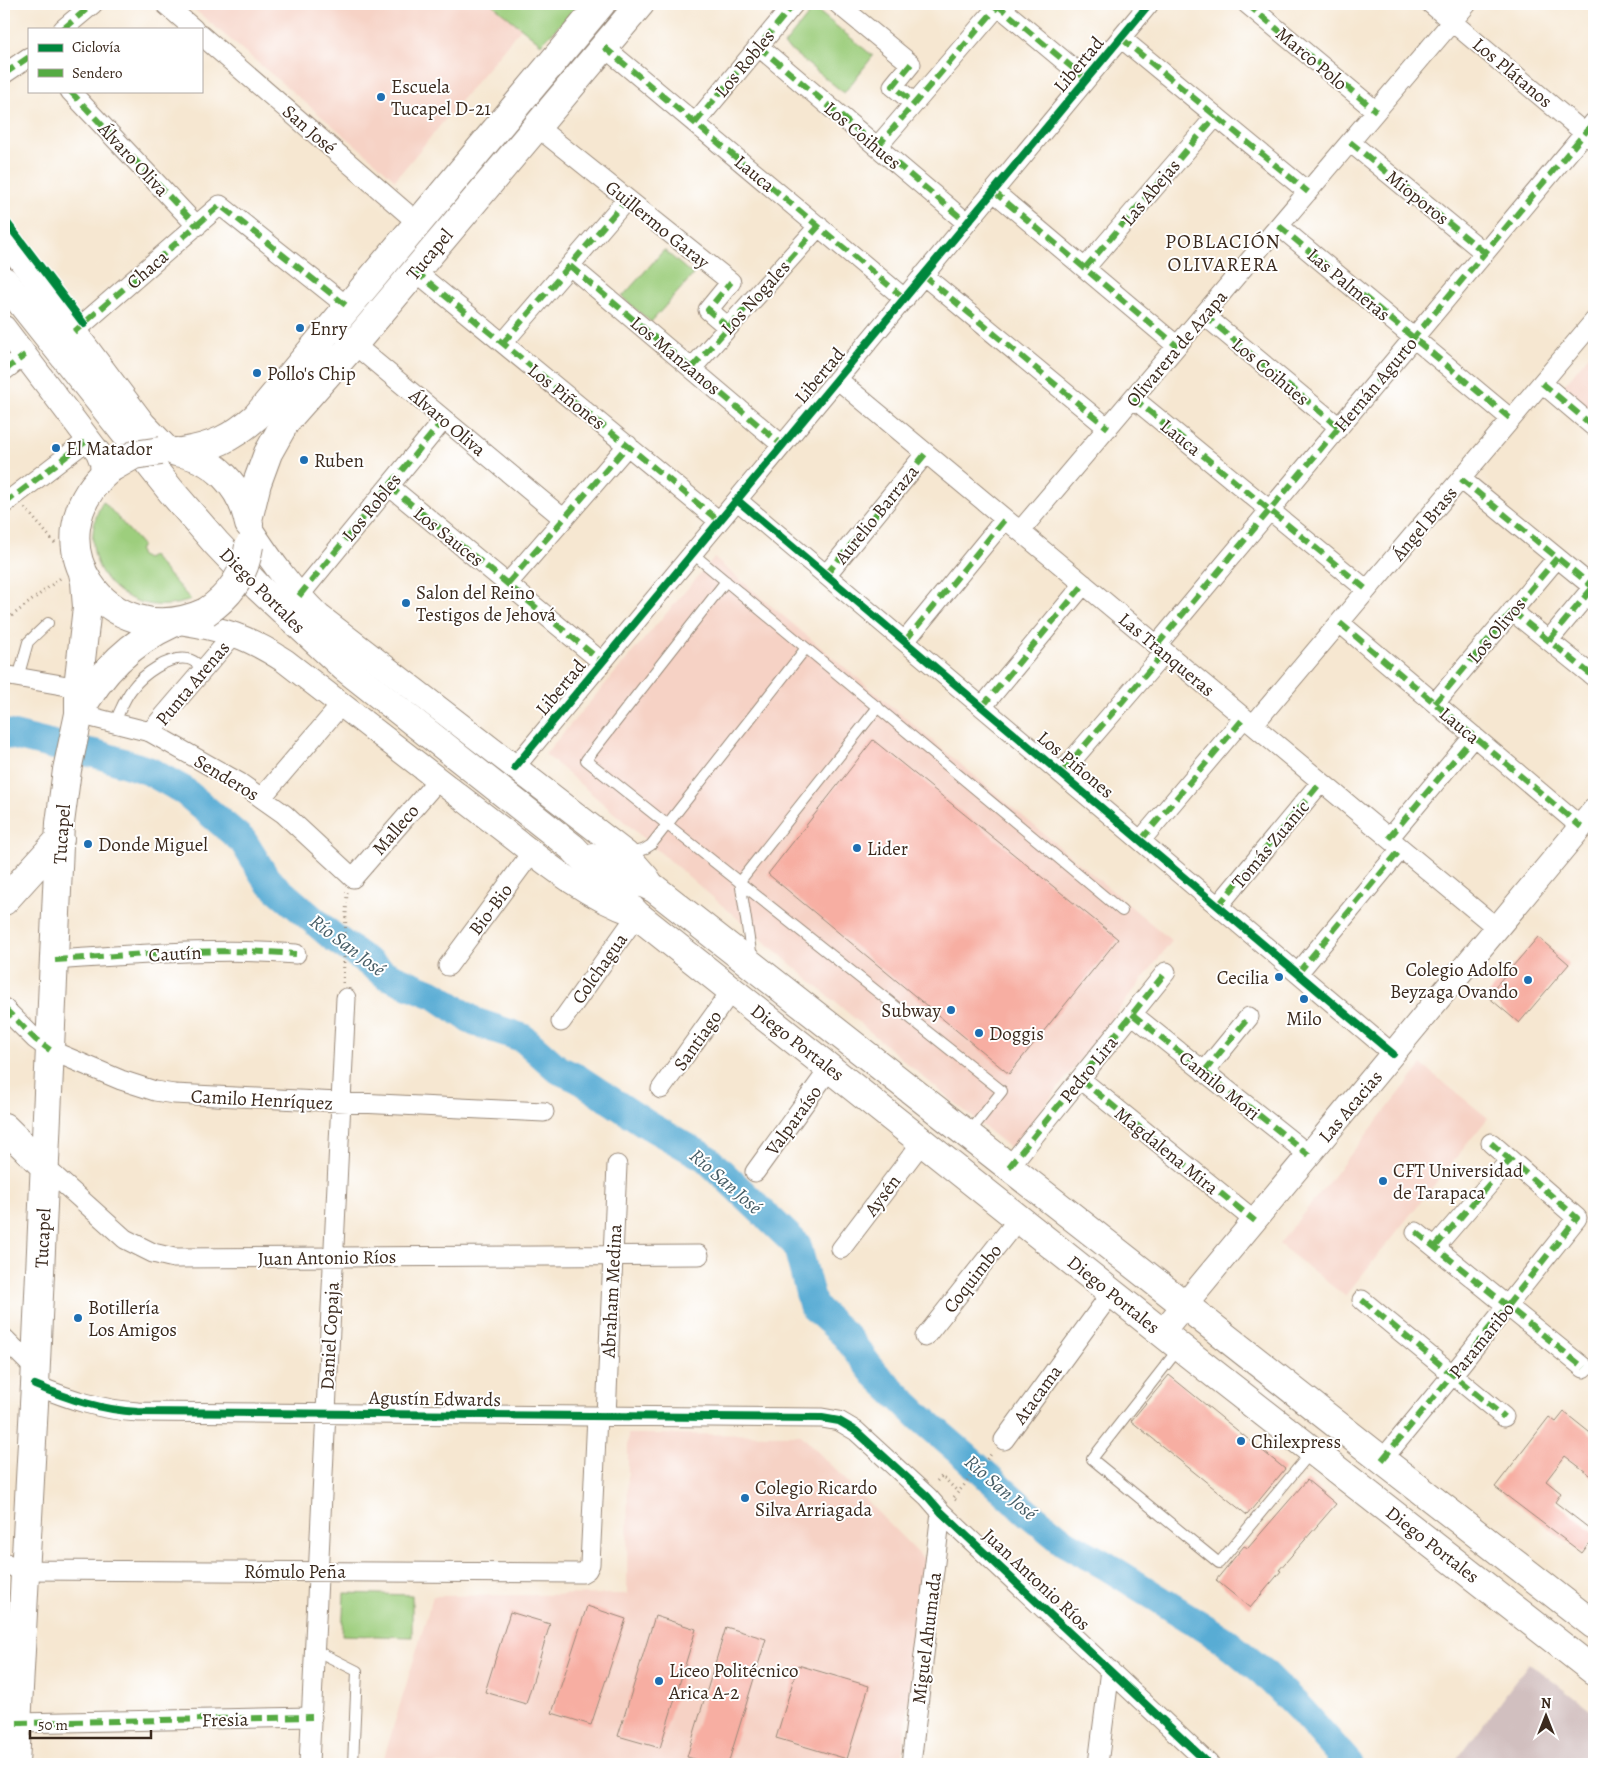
<svg xmlns="http://www.w3.org/2000/svg" width="1598" height="1768" font-family="Alegreya,serif">
  <rect width="100%" height="100%" fill="#fff"/>
  <filter id="ink" filterUnits="userSpaceOnUse"><feTurbulence type="fractalNoise" baseFrequency=".02" numOctaves="2"/><feDisplacementMap in="SourceGraphic" scale="10" xChannelSelector="R" yChannelSelector="G"/><feConvolveMatrix kernelMatrix="1 2 1 2 8 2 1 2 1" color-interpolation-filters="sRGB"/></filter>
  <filter id="wash" filterUnits="userSpaceOnUse"><feTurbulence type="fractalNoise" baseFrequency=".0096" numOctaves="4" result="noise"/><feDisplacementMap in="SourceGraphic" scale="20" xChannelSelector="R" yChannelSelector="G"/><feGaussianBlur stdDeviation="1.12" result="paint"/><feColorMatrix in="noise" values="0 0 0 0 0 0 0 0 0 0 0 0 0 0 0 0 0 1.4 0 .05"/><feComposite in="paint" operator="in"/></filter>
  <g filter="url(#wash)">
    <rect width="100%" height="100%" fill="#f6e7d1"/>
    <path fill="#f6d2c5" d="M188 4H492L521 28 395 180 377 163Z
      M1594 349V419L1560 390Z
      M714 558 1172 941 1011 1149 916 1071 545 754Z
      M1422 1065 1488 1118 1345 1296 1279 1244Z
      M628 1434 801 1435 925 1560 901 1764H382L433 1596 627 1594Z"/>
    <path fill="#d1bfbf" d="M1529 1663 1594 1713V1764H1457L1455 1762Z"/>
    <path fill="#9dce7d" stroke="#6c7c4e" d="M492 4H580L541 44Z
      M814 8 873 56 844 93 784 45Z
      M664 250 693 275 651 322 622 297Z
      M103 501 142 545 139 551 141 556 146 559 152 556 191 600C125 624 69 563 103 501Z
      M344 1593 412 1595V1637L342 1635Z"/>
    <g fill="none" stroke-linecap="round" stroke-linejoin="round">
      <path stroke="#58acd4" stroke-width="29" d="M4 733 60 747 97 754 149 771 183 790 243 841 267 880 333 937 386 975 435 995 475 1022 523 1038 559 1070 577 1078 648 1125 706 1158 797 1245 813 1306 845 1335 874 1373 921 1418 966 1457 1026 1511 1064 1542 1105 1565 1224 1640 1263 1672 1301 1710 1349 1764"/>
    </g>
    <g id="blocks">
      <path fill="#f7aea2" d="M873 740 1118 939 1009 1074 768 874Z
        M1538 937 1569 964 1519 1023 1487 996Z
        M1169 1375 1285 1469 1247 1515 1131 1421Z
        M1564 1412 1594 1436V1478L1565 1456 1546 1481 1561 1493 1555 1502 1594 1532V1537L1582 1553 1495 1487 1549 1417 1556 1422Z
        M1307 1480 1336 1504 1279 1570 1281 1571 1250 1608 1216 1580 1244 1546 1248 1548Z
        M587 1606 626 1619 591 1725 552 1713Z
        M510 1612 550 1624 526 1704 485 1692Z
        M655 1616 696 1629 660 1748 618 1736Z
        M726 1627 766 1639 728 1764H713L687 1757Z
        M798 1665 869 1686 847 1759 776 1738Z"/>
    </g>
  </g>
  <g filter="url(#ink)">
    <use href="#blocks" fill-opacity="0" stroke="#988878" stroke-width="1"/>
    <g fill="none" stroke-linecap="round" stroke-linejoin="round">
      <defs>
        <path id="service" d="M692 553 1122 911
          M726 581 586 760 1002 1091 969 1133
          M18 678 28 642 48 623
          M114 723C120 712 124 699 132 689 142 675 169 655 188 659 194 660 199 665 204 669
          M627 853 643 850 651 845 806 648
          M752 958 740 881 878 707
          M1180 1347 1092 1459 1219 1563 1312 1451
          M315 1650 357 1671 353 1764"/>
        <path id="minor" d="M165 4 194 29
          M838 4 911 64 893 86 914 103
          M996 4 1086 79
          M1247 4 1376 111
          M1431 4 1594 141
          M63 29 93 4
          M201 35 418 223
          M1121 38 1308 192
          M758 46 967 223
          M604 47 905 299
          M4 74 29 57
          M70 91 197 226
          M695 123 794 4
          M536 126 731 282 708 310 728 327
          M1350 142 1485 253
          M877 147 998 6
          M993 191 1177 346
          M1279 226 1511 419
          M570 266 782 445
          M1085 268 1216 116
          M415 271 719 521
          M923 275 1108 428
          M1204 315 1339 427
          M332 326 564 519
          M74 332 220 205 348 307
          M503 343 627 199
          M692 368 819 226
          M4 371 25 355
          M837 379 1497 928
          M1542 383 1594 427
          M1133 398 1367 590
          M1461 479 1593 587
          M389 486 602 662
          M737 500 1393 1054
          M4 504 89 439
          M1020 531 1467 4
          M826 575 926 453
          M508 583 628 445
          M299 596 444 419
          M1512 611 1594 677
          M1340 623 1581 827
          M1549 640 1594 586
          M905 641 1005 519
          M1157 645 1594 122
          M4 675 79 688
          M1435 703 1557 558
          M982 707 1084 584
          M79 714 150 732 240 783 284 814 353 878 438 780
          M1253 725 1594 321
          M150 732 234 634
          M515 767 1149 4
          M1061 773 1165 652
          M262 797 341 705
          M1389 838 1474 736
          M1141 840 1244 718
          M1218 906 1321 782
          M55 960C135 955 216 947 296 954
          M448 966 532 852
          M1298 973 1401 849
          M4 1008 35 1039 50 1050 121 1080 155 1091 174 1094 544 1112
          M1132 1014 1309 1155
          M561 1022 637 915
          M1204 1072 1249 1017
          M1080 1079 1255 1221
          M661 1089 732 990
          M45 1167 125 1239 153 1253 174 1258 699 1255
          M1009 1167 1166 972
          M755 1172 830 1068
          M1416 1232 1584 1368
          M1435 1247 1510 1160
          M841 1249 923 1141
          M1362 1300 1504 1417
          M925 1337 1019 1218
          M4 1338 35 1369
          M35 1385C69 1399 101 1410 138 1412L822 1418 839 1421 856 1431 928 1497 941 1512 1209 1764
          M606 1416 617 1165
          M1004 1440 1112 1292
          M1382 1460 1453 1374 1577 1218 1491 1143
          M4 1562 15 1568 25 1570 582 1573 587 1570 590 1564 597 1416
          M17 1723 312 1717
          M309 1764 346 998
          M911 1764 941 1512
          M1098 1764 1110 1670"/>
        <path id="tertiary" d="M4 238 143 423 170 451
          M4 328 98 452 102 462 103 474
          M249 527C270 559 291 589 319 616L626 853 647 877 655 889
          M179 622C223 629 247 636 285 661 353 714 421 767 489 819 535 854 580 895 635 914
          M1162 1332 1594 811"/>
        <path id="secondary" d="M176 452C214 457 242 487 249 524
          M181 452C213 447 232 438 256 417L601 4
          M111 468C27 537 105 658 206 612
          M248 520 257 483 268 453 286 421 354 344 640 4
          M79 713C101 671 131 642 173 623
          M4 901 60 839
          M4 1127 45 1167
          M15 1764 35 1385 60 823 67 770 79 714V678L87 607 85 582 82 569"/>
        <path id="primary" d="M4 281 171 491 216 543 258 587 344 667 573 848 637 915 1180 1347 1594 1671
          M593 858 655 889 1382 1460 1594 1625"/>
      </defs>
      <use href="#service" stroke="#988878" stroke-width="12"/>
      <use href="#minor" stroke="#988878" stroke-width="21"/>
      <use href="#tertiary" stroke="#988878" stroke-width="26"/>
      <use href="#secondary" stroke="#988878" stroke-width="30"/>
      <use href="#primary" stroke="#988878" stroke-width="30"/>
      <path stroke="#988878" stroke-width="3" stroke-dasharray="1 4" stroke-linecap="butt" d="M25 508 55 543
        M4 622 63 576
        M343 983 347 892
        M937 1481 942 1476 958 1492
        M956 1500 953 1498 993 1452"/>
      <use href="#service" stroke="#fff" stroke-width="10"/>
      <use href="#minor" stroke="#fff" stroke-width="19"/>
      <use href="#tertiary" stroke="#fff" stroke-width="24"/>
      <use href="#secondary" stroke="#fff" stroke-width="28"/>
      <use href="#primary" stroke="#fff" stroke-width="28"/>
      <defs>
        <path id="secondary-bridge" d="M111 468 134 455 161 451
          M206 612C230 596 245 575 249 546"/>
      </defs>
      <use href="#secondary-bridge" stroke="#988878" stroke-width="30" stroke-linecap="butt"/>
      <use href="#secondary-bridge" stroke="#fff" stroke-width="28"/>
      <path stroke="#55ab43" stroke-width="6" stroke-dasharray="12 6" stroke-linecap="butt" d="M996 4 1086 79
        M1247 4 1376 111
        M63 29 93 4
        M1121 38 1308 192
        M758 46 967 223
        M604 47 905 299
        M911 64 893 86 914 103
        M4 74 29 57
        M70 91 197 226
        M695 123 794 4
        M1350 142 1485 253
        M877 147 998 6
        M993 191 1177 346
        M1279 226 1511 419
        M570 266 782 445
        M1085 268 1216 116
        M415 271 719 521
        M923 275 1108 428
        M1204 315 1339 427
        M728 327 708 310 731 282
        M74 332 220 205 348 307
        M503 343 627 199
        M692 368 819 226
        M4 371 25 355
        M1542 383 1594 427
        M1133 398 1367 590
        M1461 479 1593 587
        M389 486 602 662
        M4 504 89 439
        M826 575 926 453
        M508 583 628 445
        M299 596 444 419
        M1512 611 1594 677
        M1340 623 1581 827
        M1549 640 1594 586
        M905 641 1005 519
        M1157 645 1594 122
        M1435 703 1557 558
        M982 707 1084 584
        M1061 773 1165 652
        M1389 838 1474 736
        M1141 840 1244 718
        M1218 906 1321 782
        M55 960C135 955 216 947 296 954
        M1298 973 1401 849
        M4 1008 35 1039 50 1050
        M1132 1014 1309 1155
        M1204 1072 1249 1017
        M1080 1079 1255 1221
        M1009 1167 1166 972
        M1416 1232 1584 1368
        M1435 1247 1510 1160
        M1362 1300 1504 1417
        M1382 1460 1453 1374 1577 1218 1491 1143
        M17 1723 312 1717"/>
      <defs>
        <path id="cycleway" d="M4 219 84 324
          M737 500 1393 1054
          M515 767 1149 4
          M35 1385C69 1399 101 1410 138 1412L822 1418 839 1421 856 1431 928 1497 941 1512 1209 1764"/>
      </defs>
      <use href="#cycleway" stroke="#fff" stroke-width="11"/>
      <use href="#cycleway" stroke="#00873e" stroke-width="8"/>
    </g>
  </g>
  <g fill="#1f6fb2" stroke="#fff" stroke-width="2">
    <circle cx="381" cy="97" r="5"/>
    <circle cx="300" cy="328" r="5"/>
    <circle cx="257" cy="373" r="5"/>
    <circle cx="56" cy="448" r="5"/>
    <circle cx="304" cy="460" r="5"/>
    <circle cx="406" cy="603" r="5"/>
    <circle cx="88" cy="844" r="5"/>
    <circle cx="857" cy="848" r="5"/>
    <circle cx="1279" cy="977" r="5"/>
    <circle cx="1528" cy="980" r="5"/>
    <circle cx="1304" cy="999" r="5"/>
    <circle cx="951" cy="1010" r="5"/>
    <circle cx="979" cy="1033" r="5"/>
    <circle cx="1383" cy="1181" r="5"/>
    <circle cx="78" cy="1318" r="5"/>
    <circle cx="1241" cy="1441" r="5"/>
    <circle cx="745" cy="1498" r="5"/>
    <circle cx="659" cy="1681" r="5"/>
  </g>
  <g text-anchor="middle" stroke-width="4" stroke-linejoin="round" paint-order="stroke">
    <g font-size="19" fill="#3b2a1e" stroke="#fff">
      <text transform="translate(1312 58) rotate(40)" y="7">Marco Polo</text>
      <text transform="translate(744 63) rotate(-50)" y="7">Los Robles</text>
      <text transform="translate(1078 64) rotate(-50)" y="7">Libertad</text>
      <text transform="translate(1513 72) rotate(40)" y="7">Los Plátanos</text>
      <text transform="translate(310 129) rotate(41)" y="7">San José</text>
      <text transform="translate(863 135) rotate(40)" y="7">Los Coihues</text>
      <text transform="translate(134 159) rotate(47)" y="7">Álvaro Oliva</text>
      <text transform="translate(755 173) rotate(40)" y="7">Lauca</text>
      <text transform="translate(1150 192) rotate(-50)" y="7">Las Abejas</text>
      <text transform="translate(1418 197) rotate(39)" y="7">Mioporos</text>
      <text transform="translate(658 224) rotate(39)" y="7">Guillermo Garay</text>
      <text transform="translate(429 254) rotate(-50)" y="7">Tucapel</text>
      <text transform="translate(147 269) rotate(-41)" y="7">Chaca</text>
      <text transform="translate(1349 284) rotate(40)" y="7">Las Palmeras</text>
      <text transform="translate(755 297) rotate(-48)" y="7">Los Nogales</text>
      <text transform="translate(1176 348) rotate(-50)" y="7">Olivarera de Azapa</text>
      <text transform="translate(676 355) rotate(40)" y="7">Los Manzanos</text>
      <text transform="translate(1271 371) rotate(40)" y="7">Los Coihues</text>
      <text transform="translate(819 375) rotate(-50)" y="7">Libertad</text>
      <text transform="translate(1375 384) rotate(-50)" y="7">Hernán Agurto</text>
      <text transform="translate(567 396) rotate(39)" y="7">Los Piñones</text>
      <text transform="translate(448 422) rotate(40)" y="7">Álvaro Oliva</text>
      <text transform="translate(1181 437) rotate(39)" y="7">Lauca</text>
      <text transform="translate(371 507) rotate(-51)" y="7">Los Robles</text>
      <text transform="translate(876 514) rotate(-51)" y="7">Aurelio Barraza</text>
      <text transform="translate(1424 523) rotate(-50)" y="7">Ángel Brass</text>
      <text transform="translate(449 536) rotate(39)" y="7">Los Sauces</text>
      <text transform="translate(263 590) rotate(45)" y="7">Diego Portales</text>
      <text transform="translate(1496 630) rotate(-50)" y="7">Los Olivos</text>
      <text transform="translate(1167 654) rotate(40)" y="7">Las Tranqueras</text>
      <text transform="translate(192 683) rotate(-50)" y="7">Punta Arenas</text>
      <text transform="translate(560 687) rotate(-50)" y="7">Libertad</text>
      <text transform="translate(1460 725) rotate(40)" y="7">Lauca</text>
      <text transform="translate(1076 764) rotate(40)" y="7">Los Piñones</text>
      <text transform="translate(227 777) rotate(31)" y="7">Senderos</text>
      <text transform="translate(395 829) rotate(-49)" y="7">Malleco</text>
      <text transform="translate(61 834) rotate(-86)" y="7">Tucapel</text>
      <text transform="translate(1270 844) rotate(-50)" y="7">Tomás Zuanic</text>
      <text transform="translate(490 909) rotate(-53)" y="7">Bio-Bio</text>
      <text transform="translate(175 953) rotate(-3)" y="7">Cautín</text>
      <text transform="translate(599 968) rotate(-55)" y="7">Colchagua</text>
      <text transform="translate(697 1040) rotate(-55)" y="7">Santiago</text>
      <text transform="translate(798 1042) rotate(38)" y="7">Diego Portales</text>
      <text transform="translate(1088 1069) rotate(-51)" y="7">Pedro Lira</text>
      <text transform="translate(1220 1085) rotate(39)" y="7">Camilo Mori</text>
      <text transform="translate(262 1099) rotate(3)" y="7">Camilo Henríquez</text>
      <text transform="translate(1350 1106) rotate(-50)" y="7">Las Acacias</text>
      <text transform="translate(793 1120) rotate(-54)" y="7">Valparaíso</text>
      <text transform="translate(1167 1150) rotate(39)" y="7">Magdalena Mira</text>
      <text transform="translate(882 1195) rotate(-53)" y="7">Aysén</text>
      <text transform="translate(42 1238) rotate(-87)" y="7">Tucapel</text>
      <text transform="translate(327 1257) rotate(-1)" y="7">Juan Antonio Ríos</text>
      <text transform="translate(972 1278) rotate(-52)" y="7">Coquimbo</text>
      <text transform="translate(611 1291) rotate(-87)" y="7">Abraham Medina</text>
      <text transform="translate(1114 1294) rotate(39)" y="7">Diego Portales</text>
      <text transform="translate(329 1336) rotate(-87)" y="7">Daniel Copaja</text>
      <text transform="translate(1481 1340) rotate(-51)" y="7">Paramaribo</text>
      <text transform="translate(1037 1394) rotate(-54)" y="7">Atacama</text>
      <text transform="translate(435 1398) rotate(1)" y="7">Agustín Edwards</text>
      <text transform="translate(1433 1544) rotate(38)" y="7">Diego Portales</text>
      <text x="295" y="1578">Rómulo Peña</text>
      <text transform="translate(1037 1579) rotate(43)" y="7">Juan Antonio Ríos</text>
      <text transform="translate(926 1638) rotate(-83)" y="7">Miguel Ahumada</text>
      <text transform="translate(225 1719) rotate(-1)" y="7">Fresia</text>
    </g>
    <g font-size="19" fill="#3b2a1e" stroke="#fff" text-anchor="start">
      <text x="391" y="93">Escuela<tspan x="391" dy="22">Tucapel D-21</tspan></text>
      <text x="310" y="335">Enry</text>
      <text x="267" y="380">Pollo's Chip</text>
      <text x="66" y="455">El Matador</text>
      <text x="314" y="467">Ruben</text>
      <text x="416" y="599">Salon del Reino<tspan x="416" dy="22">Testigos de Jehová</tspan></text>
      <text x="98" y="851">Donde Miguel</text>
      <text x="867" y="855">Lider</text>
      <text x="1518" y="976" text-anchor="end">Colegio Adolfo<tspan x="1518" dy="22">Beyzaga Ovando</tspan></text>
      <text x="1269" y="984" text-anchor="end">Cecilia</text>
      <text x="941" y="1017" text-anchor="end">Subway</text>
      <text x="1304" y="1025" text-anchor="middle">Milo</text>
      <text x="989" y="1040">Doggis</text>
      <text x="1393" y="1177">CFT Universidad<tspan x="1393" dy="22">de Tarapaca</tspan></text>
      <text x="88" y="1314">Botillería<tspan x="88" dy="22">Los Amigos</tspan></text>
      <text x="1251" y="1448">Chilexpress</text>
      <text x="755" y="1494">Colegio Ricardo<tspan x="755" dy="22">Silva Arriagada</tspan></text>
      <text x="669" y="1677">Liceo Politécnico<tspan x="669" dy="22">Arica A-2</tspan></text>
    </g>
    <g font-size="20" letter-spacing="1" fill="#3b2a1e" stroke="#fff">
      <text x="1223" y="248">POBLACIÓN<tspan x="1223" dy="23">OLIVARERA</tspan></text>
    </g>
    <g font-size="20" font-style="italic" fill="#475e67" stroke="#fff">
      <text transform="translate(348 945) rotate(37)" y="7">Río San José</text>
      <text transform="translate(726 1181) rotate(41)" y="7">Río San José</text>
      <text transform="translate(1001 1487) rotate(41)" y="7">Río San José</text>
    </g>
  </g>
  <rect width="1598" height="1768" fill="none" stroke="#fff" stroke-width="20"/>
  <rect x="28" y="28" width="175" height="65" fill="#ffffff" stroke="#b1aaa5"/>
  <rect x="38" y="44" width="25" height="8" fill="#00873e" stroke="#b1aaa5"/>
  <text x="72" y="52" font-size="15" fill="#3b2a1e">Ciclovía</text>
  <rect x="38" y="69" width="25" height="8" fill="#55ab43" stroke="#b1aaa5"/>
  <text x="72" y="78" font-size="15" fill="#3b2a1e">Sendero</text>
  <g transform="translate(1546 1716)" stroke="#ffffff" stroke-width="4" paint-order="stroke">
  <path d="M0-4L9 19L0 12L-9 19Z" fill="#3b2a1e"/>
  <text y="-8" font-size="14" font-weight="bold" text-anchor="middle" fill="#3b2a1e">N</text>
  </g>
  <path d="M30 1730v8h121v-8" fill="none" stroke="#3b2a1e" stroke-width="2.5"/>
  <text x="38" y="1730" font-size="15" fill="#3b2a1e" stroke="#ffffff" stroke-width="4" paint-order="stroke">50 m</text>
</svg>
